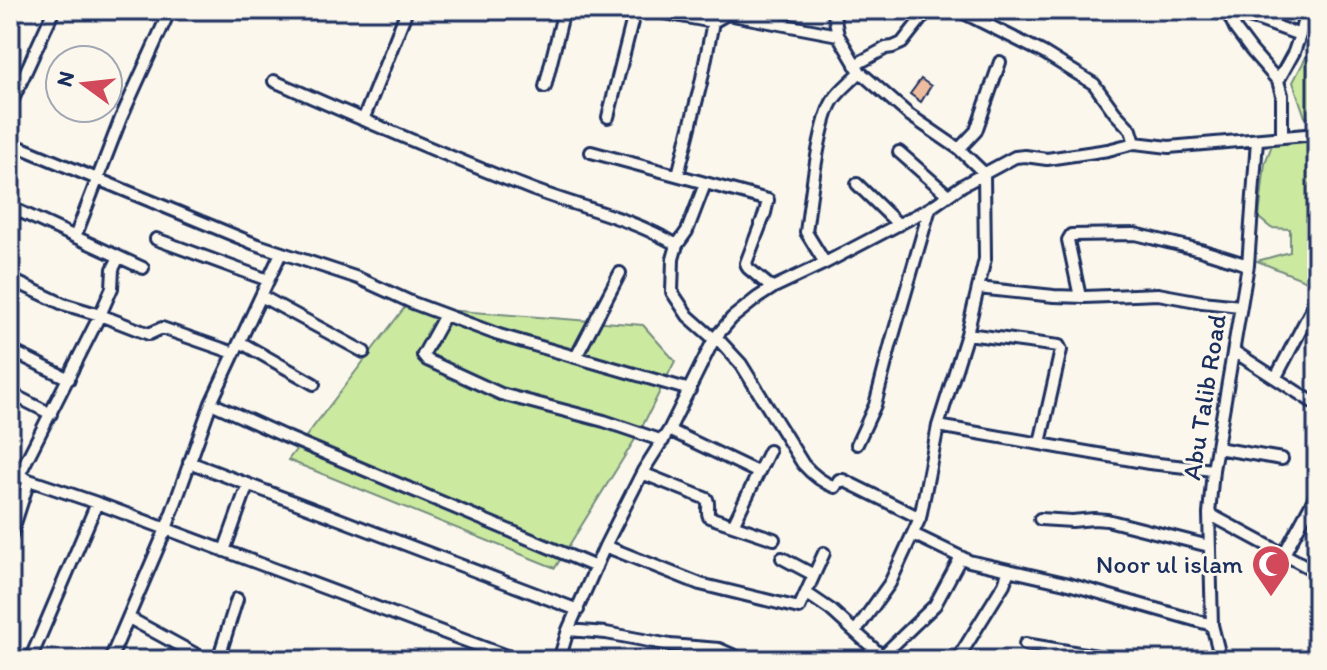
<svg xmlns="http://www.w3.org/2000/svg" width="1327" height="670" font-family="Itim,sans-serif">
  <rect width="100%" height="100%" fill="#fbf7ec"/>
  <filter id="ink" filterUnits="userSpaceOnUse"><feTurbulence type="fractalNoise" baseFrequency=".0125" numOctaves="2"/><feDisplacementMap in="SourceGraphic" scale="16" xChannelSelector="R" yChannelSelector="G"/><feConvolveMatrix kernelMatrix="1 2 1 2 8 2 1 2 1" color-interpolation-filters="sRGB"/></filter>
  <g filter="url(#ink)">
    <path fill="#cce9a0" stroke="#748c7f" stroke-width="2" d="M1311 10H1317V120L1305 117 1293 82 1315 40C1310 29 1308 22 1311 10Z
      M1294 137H1317V285L1257 261 1290 252V229L1271 228 1259 218 1265 163 1272 145Z
      M405 307 643 325 675 361 639 433 555 568 288 460Z"/>
    <path fill="#eebd9f" stroke="#1b2f5e" stroke-width="2" d="M921 79 931 86 921 102 910 94Z"/>
    <g fill="none" stroke-linecap="round" stroke-linejoin="round">
      <defs>
        <path id="street" d="M648 10 713 22 727 14 838 35
          M833 10 838 35 860 72 908 114 959 149 984 173 985 259 967 334 938 426 920 518 890 583 855 632
          M958 10 1044 53 1094 84 1115 113 1131 130 1135 143
          M1224 10 1227 11 1236 30 1251 50 1278 81 1282 95V137
          M1227 11 1259 20 1300 35 1306 10
          M855 65 886 48 893 47 902 43 928 10
          M274 81C359 118 443 155 529 188 578 207 632 218 677 245
          M1278 81 1294 52 1300 35
          M545 87 564 10
          M10 106 54 10
          M608 117 635 10
          M363 120 407 10
          M10 143 255 244 358 278 413 303 499 335 690 390
          M959 149 976 131 1000 62
          M591 152 768 200 765 213 746 263 748 268 772 288
          M899 152 948 195
          M678 175 701 83 713 22
          M705 184 687 231 677 245 673 259 672 292 688 316 714 339
          M857 184 899 225
          M10 207 143 268
          M75 237 121 118 170 10
          M156 239 268 280
          M825 263 806 232C810 204 819 119 834 99 841 89 852 81 860 72
          M10 279 63 304 100 315 149 334 162 328 234 353
          M978 288 1054 296 1085 297 1158 294 1202 302 1240 306
          M261 296 364 352
          M1080 297 1068 240 1071 235 1135 234 1200 250 1248 265
          M445 315 423 355 427 360 501 394 604 421 663 441
          M967 334 1059 346 1061 350 1040 443
          M716 337 741 364 803 464C811 473 823 483 835 487L839 480H843L920 518
          M240 342 314 384
          M10 350 69 379
          M1235 352 1317 405
          M576 357 620 273
          M1276 377 1317 299
          M10 393 51 414
          M211 403 284 436 596 567
          M938 426 1149 463 1213 470
          M669 430 757 472
          M857 444 875 405 891 343 930 208
          M1217 448 1282 459
          M189 462 578 610
          M10 471 29 480 97 503 517 660
          M642 473 707 499C710 505 706 511 709 517L774 539
          M19 475 100 315 112 288 113 269 119 257
          M1209 514 1317 572
          M1040 519 1072 521 1094 519 1107 520 1209 546
          M733 525 769 451
          M913 534 969 561 1065 583 1212 625
          M10 539 29 480
          M605 546 700 584 799 608 824 553
          M224 551 248 484
          M1284 554 1317 493
          M782 558 814 575
          M806 593 831 610 884 658
          M129 618 206 660
          M568 630 606 633 670 645 719 649 744 660
          M1025 644 1121 660
          M30 660 97 503
          M110 660 166 529 211 403 281 253
          M218 660 237 599
          M559 660 568 630 605 546 643 471 669 430 714 339 732 318 757 298 774 287 825 263 930 208 963 185 1015 157 1025 156 1047 159 1108 150 1135 143 1169 147 1317 134
          M878 660 935 605 961 557
          M957 660 1004 584 1009 570
          M1221 660 1212 625 1209 514 1213 470 1248 265 1257 140"/>
      </defs>
      <use href="#street" stroke="#1b2f5e" stroke-width="16"/>
      <use href="#street" stroke="#fbf7ec" stroke-width="10"/>
    </g>
  </g>
  <defs>
    <symbol id="mosque-pin" viewBox="-11 -11 22 30"><path d="M0 17L-7.5 6A9.5 9.5 0 1 1 7.5 6Z" fill="#d1495b" stroke="#fbf7ec"/><path d="M3.5-4.9A6 6 0 1 0 3.5 4.9A5 5 0 1 1 3.5-4.9Z" fill="#fff"/></symbol>
  </defs>
  <g fill-rule="evenodd">
    <use href="#mosque-pin" x="1249" y="542" width="44" height="60"/>
  </g>
  <g text-anchor="middle" stroke-width="6" stroke-linejoin="round" paint-order="stroke">
    <g font-size="26" fill="#1b2f5e" stroke="#fbf7ec">
      <text transform="translate(1204 397) rotate(-81)" y="9">Abu Talib Road</text>
    </g>
    <g font-size="26" fill="#1b2f5e" stroke="#fbf7ec" text-anchor="end">
      <text x="1243" y="573">Noor ul islam</text>
    </g>
  </g>
  <rect width="1327" height="670" fill="none" stroke="#fbf7ec" stroke-width="40"/>
  <rect x="20" y="20" width="1287" height="630" fill="none" stroke="#1b2f5e" stroke-width="3" filter="url(#ink)"/>
  <g transform="translate(84 84) rotate(285)"><circle r="38" fill="#fbf7ec" stroke="#a1a7b3" stroke-width="2"/>
  <path d="M0-6L14 30L0 20L-14 30Z" fill="#d1495b"/>
  <text y="-12" font-size="22" font-weight="bold" text-anchor="middle" fill="#1b2f5e">N</text>
  </g>
</svg>
